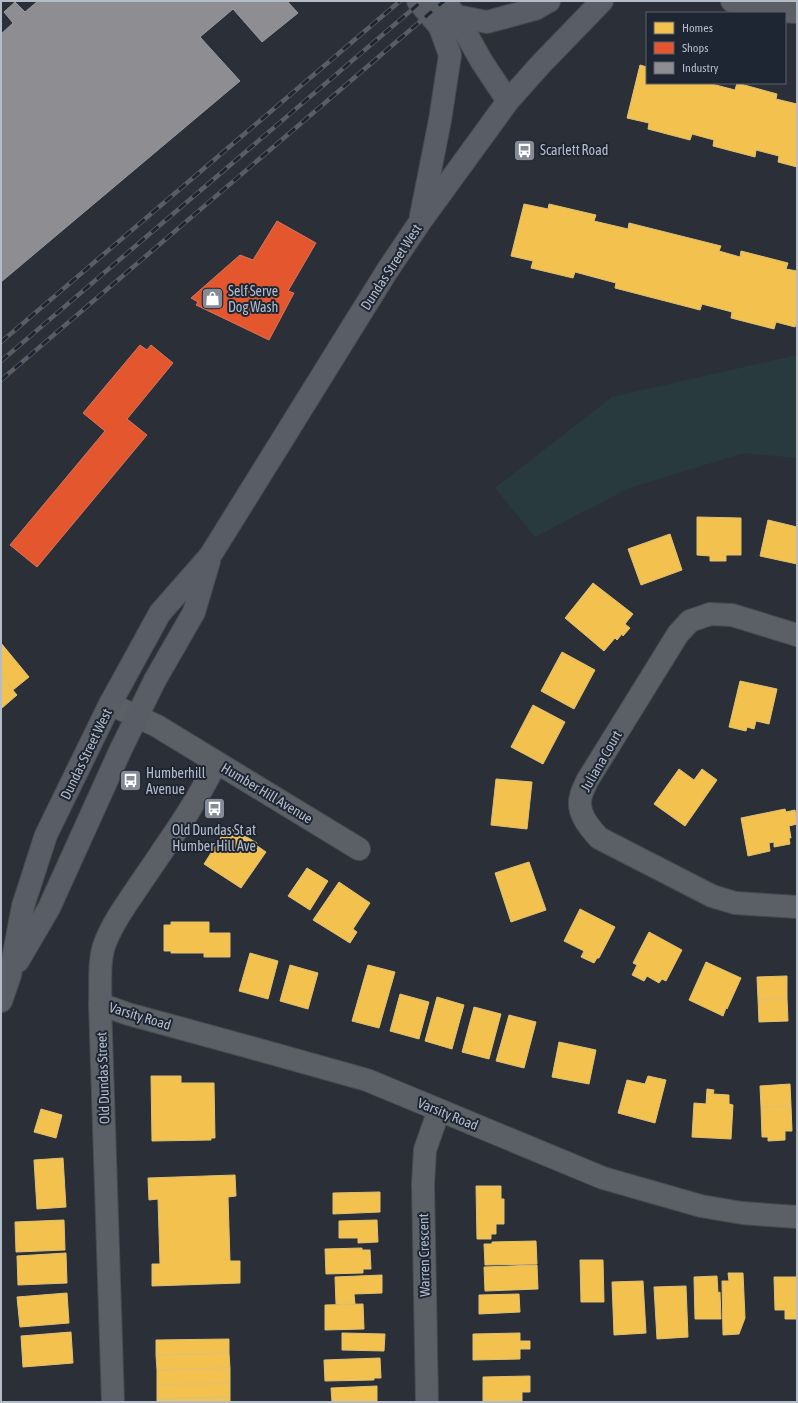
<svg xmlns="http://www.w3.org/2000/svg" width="798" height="1403" font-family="'Asap Condensed',sans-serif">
  <rect width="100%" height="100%" fill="#2b3038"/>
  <path fill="#283a3e" d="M797 355V458L744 453 629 488 535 537 495 488 612 397Z"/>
  <path fill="#f2c14e" stroke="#e0c073" d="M640 65 647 67V83H708L735 90 737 83 777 94 776 99 797 104V167L778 162 779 156 756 150 755 157 713 146 714 140 692 134 690 140 648 129 649 123 627 118Z
    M524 204 548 209 549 204 596 215 594 221 628 229 629 223 721 246 719 251 740 257 741 251 788 263 786 269 797 271V321L795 327 776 322 774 329 731 318 732 312 702 304 700 310 615 288 616 283 575 272 573 278 531 268 533 261 511 256Z
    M697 517 741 518V555H726V561H710V556L697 555Z
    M768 520 797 527V564L760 556Z
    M670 534 682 570 641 585 628 549Z
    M593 583 633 614 625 624 630 628 623 636 622 634 617 640 615 638 604 651 565 618Z
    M1 643 29 677 13 690 1 676Z
    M562 652 595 670 574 709 541 691Z
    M1 676 17 695 2 708 1 707Z
    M740 681 777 689 769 724 756 721 754 729 747 727 746 731 729 727Z
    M533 705 565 722 543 764 511 747Z
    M679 769 694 780 702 769 717 780 685 826 654 804Z
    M496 779 532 782 527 829 491 825Z
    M785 809 786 812 795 810 797 822V824L789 826 791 838H789L790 844 774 847V842L769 843 770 851 748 856 741 818Z
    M228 826 257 843 256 845 266 852 241 888 204 864Z
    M529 862 546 910 511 922 495 873Z
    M307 868 328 881 310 910 288 896Z
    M339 882 370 903 353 929 357 932 350 943 313 920Z
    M580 909 615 927 599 958H597L594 963 581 957 584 951 564 941Z
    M171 922H209V933H230V957H204V953H171V951H164V925H171Z
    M649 932 682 950 666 981 662 979 659 983 647 976 644 981 632 975 637 965 633 963Z
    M250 953 278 961 268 999 239 991Z
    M706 962 741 978 727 1009 726 1008 723 1016 689 1000Z
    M290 965 318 973 308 1009 280 1001Z
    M368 965 395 972 379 1028 352 1021Z
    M787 976V998L758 999 757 977Z
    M400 994 429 1002 419 1039 390 1031Z
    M437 997 464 1005 452 1049 425 1041Z
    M787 998 788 1021 759 1022 758 999Z
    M474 1007 501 1014 489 1059 462 1052Z
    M509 1015 536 1022 524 1068 496 1061Z
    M559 1042 596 1050 589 1084 552 1077Z
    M151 1076H181V1083H214L215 1138H211V1140L152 1141Z
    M648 1076 666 1080 655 1123 618 1113 627 1080 645 1084Z
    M790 1084 791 1106 761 1107 760 1086Z
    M707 1089 714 1090 713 1094 729 1095V1104L733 1105 731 1139 692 1137 694 1103 706 1104Z
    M791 1106 792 1131H785V1140L768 1141V1137H762L761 1107Z
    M41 1109 62 1115 56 1138 34 1132Z
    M63 1158 66 1207 37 1209 34 1160Z
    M235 1175 236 1196 228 1197 230 1261H240V1283L152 1286V1264H160L158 1199 149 1200 148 1178Z
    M476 1186H501V1199H504V1224H496V1234H491V1239H477Z
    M380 1192V1212L333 1214V1193Z
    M64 1220 65 1250 16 1252 15 1222Z
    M377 1220 378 1242 358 1243V1238H339V1221Z
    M536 1241 537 1264 485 1265 484 1244H492V1242Z
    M362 1248V1250H370L371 1269H363V1273L326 1274 325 1249Z
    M66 1253 67 1283 18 1285 17 1256Z
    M580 1260H603L604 1302H581Z
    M537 1265 538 1289 485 1291 484 1267Z
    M728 1273H743L745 1318 739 1334 723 1335 722 1281H729Z
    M382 1275V1293L354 1294 355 1304H336L335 1277Z
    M717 1276 718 1293 720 1292 721 1319H695L694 1277Z
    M774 1277H797V1319H785V1310H775Z
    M643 1281 646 1333 614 1335 612 1282Z
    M686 1286 688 1337 657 1339 654 1287Z
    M67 1293 69 1323 20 1327 17 1297Z
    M519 1294 520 1312 479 1314V1295Z
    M363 1304 364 1329 325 1330V1305Z
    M71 1332 73 1363 23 1367 21 1336Z
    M342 1333 385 1334 384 1351 342 1350Z
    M520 1333V1341H530V1349H520V1359L473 1360V1334Z
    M229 1339V1353L156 1355V1340Z
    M229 1353 230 1368 157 1370 156 1355Z
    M380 1358 381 1378H374V1380L325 1381 324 1360Z
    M230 1368V1383L157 1385V1370Z
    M530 1376V1392H522V1401L483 1402V1377Z
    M230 1383V1397L157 1399V1385Z
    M377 1386V1402H332L331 1388Z
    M230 1397V1402H157V1399Z"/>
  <path fill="#e4572e" stroke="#d6755c" d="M277 221 316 243 288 291 294 293 269 340 196 305 198 302 191 298 240 255 253 260Z
    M140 345 147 350 151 345 173 363 127 419 147 435 37 567 10 545 105 431 83 413Z"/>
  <path fill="#8d8d92" stroke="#999ba2" d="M38 1H287L298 13 262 42 233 9 200 37 240 81 1 282V34L13 23 4 12 15 2 25 12Z"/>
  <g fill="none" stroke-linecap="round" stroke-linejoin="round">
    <defs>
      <path id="street" d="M732 1 781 11 797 12
        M797 635 732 615 710 614 690 621 678 634 587 781C585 786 582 791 581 796 576 812 589 827 599 838L712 896 735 903 797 907
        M110 704 157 726 359 849
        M100 1004 128 1014 249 1047 367 1080 603 1178 701 1206 742 1213 797 1217
        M113 1402 100 1004C101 984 98 962 105 943 114 920 130 899 144 878 169 841 197 803 216 762
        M427 1402 423 1184 425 1150 439 1110"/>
      <path id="secondary" d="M418 1 440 27 450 55 440 120 421 216
        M444 1 456 16 482 62 508 101
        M456 16 487 22 535 9 549 1
        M18 961 49 908 121 749 155 680 194 612 209 561
        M1 1001 10 975 23 906 46 835 110 704 160 613 210 556 387 271 420 222 508 101 541 64 602 1"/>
    </defs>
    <use href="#street" stroke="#474b51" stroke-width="24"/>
    <use href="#secondary" stroke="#474b51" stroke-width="24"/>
    <use href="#street" stroke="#5b5f66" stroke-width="22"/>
    <use href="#secondary" stroke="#595d65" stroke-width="22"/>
    <defs>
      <path id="rail" d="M1 342 400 1
        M1 361 422 1
        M1 380 444 1"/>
    </defs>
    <use href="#rail" stroke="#595d64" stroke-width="4.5"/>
    <use href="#rail" stroke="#1e2633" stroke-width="3" stroke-dasharray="9" stroke-linecap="butt"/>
  </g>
  <defs>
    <symbol id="bus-square" viewBox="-11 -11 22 22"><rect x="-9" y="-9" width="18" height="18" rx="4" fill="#858b96" stroke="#1e2633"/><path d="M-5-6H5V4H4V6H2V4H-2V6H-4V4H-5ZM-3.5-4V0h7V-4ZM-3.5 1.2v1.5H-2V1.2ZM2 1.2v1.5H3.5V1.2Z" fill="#fff"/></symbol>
    <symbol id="shop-square" viewBox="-11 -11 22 22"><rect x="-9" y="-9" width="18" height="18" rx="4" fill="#858b96" stroke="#1e2633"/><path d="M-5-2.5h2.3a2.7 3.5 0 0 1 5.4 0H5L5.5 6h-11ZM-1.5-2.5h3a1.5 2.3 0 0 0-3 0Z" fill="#fff"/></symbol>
  </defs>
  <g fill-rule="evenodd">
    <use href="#bus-square" x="512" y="138" width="25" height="25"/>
    <use href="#shop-square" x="200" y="286" width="25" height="25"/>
    <use href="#bus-square" x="118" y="768" width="25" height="25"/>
    <use href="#bus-square" x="202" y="796" width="25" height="25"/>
  </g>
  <g text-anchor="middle" stroke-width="4" stroke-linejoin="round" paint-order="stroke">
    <g font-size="14" fill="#b5bcc9" stroke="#1e2633" text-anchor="start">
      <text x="540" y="155">Scarlett Road</text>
      <text x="228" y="296">Self Serve<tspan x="228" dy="16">Dog Wash</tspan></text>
      <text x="146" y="778">Humberhill<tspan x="146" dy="16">Avenue</tspan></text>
      <text x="214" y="835" text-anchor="middle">Old Dundas St at<tspan x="214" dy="16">Humber Hill Ave</tspan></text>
    </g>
    <g font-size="14" fill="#b5bcc9" stroke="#1e2633">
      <text transform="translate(391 267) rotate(-57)" y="5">Dundas Street West</text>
      <text transform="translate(86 754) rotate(-64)" y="5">Dundas Street West</text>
      <text transform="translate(601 761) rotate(-60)" y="5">Juliana Court</text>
      <text transform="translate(267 793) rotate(31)" y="5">Humber Hill Avenue</text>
      <text transform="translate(140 1016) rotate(17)" y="5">Varsity Road</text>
      <text transform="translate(103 1078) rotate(-92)" y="5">Old Dundas Street</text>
      <text transform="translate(448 1114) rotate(22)" y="5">Varsity Road</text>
      <text transform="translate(424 1255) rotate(-91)" y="5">Warren Crescent</text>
    </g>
  </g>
  <rect width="798" height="1403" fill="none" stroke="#b5bcc9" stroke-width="4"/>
  <rect x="646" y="12" width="140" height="72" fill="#1e2633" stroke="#5a626f"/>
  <rect x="654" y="22" width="20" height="12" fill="#f2c14e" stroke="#5a626f"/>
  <text x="682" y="32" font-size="12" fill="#b5bcc9">Homes</text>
  <rect x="654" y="42" width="20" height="12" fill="#e4572e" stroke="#5a626f"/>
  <text x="682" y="52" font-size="12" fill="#b5bcc9">Shops</text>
  <rect x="654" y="62" width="20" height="12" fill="#8d8d92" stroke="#5a626f"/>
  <text x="682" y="72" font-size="12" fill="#b5bcc9">Industry</text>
</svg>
